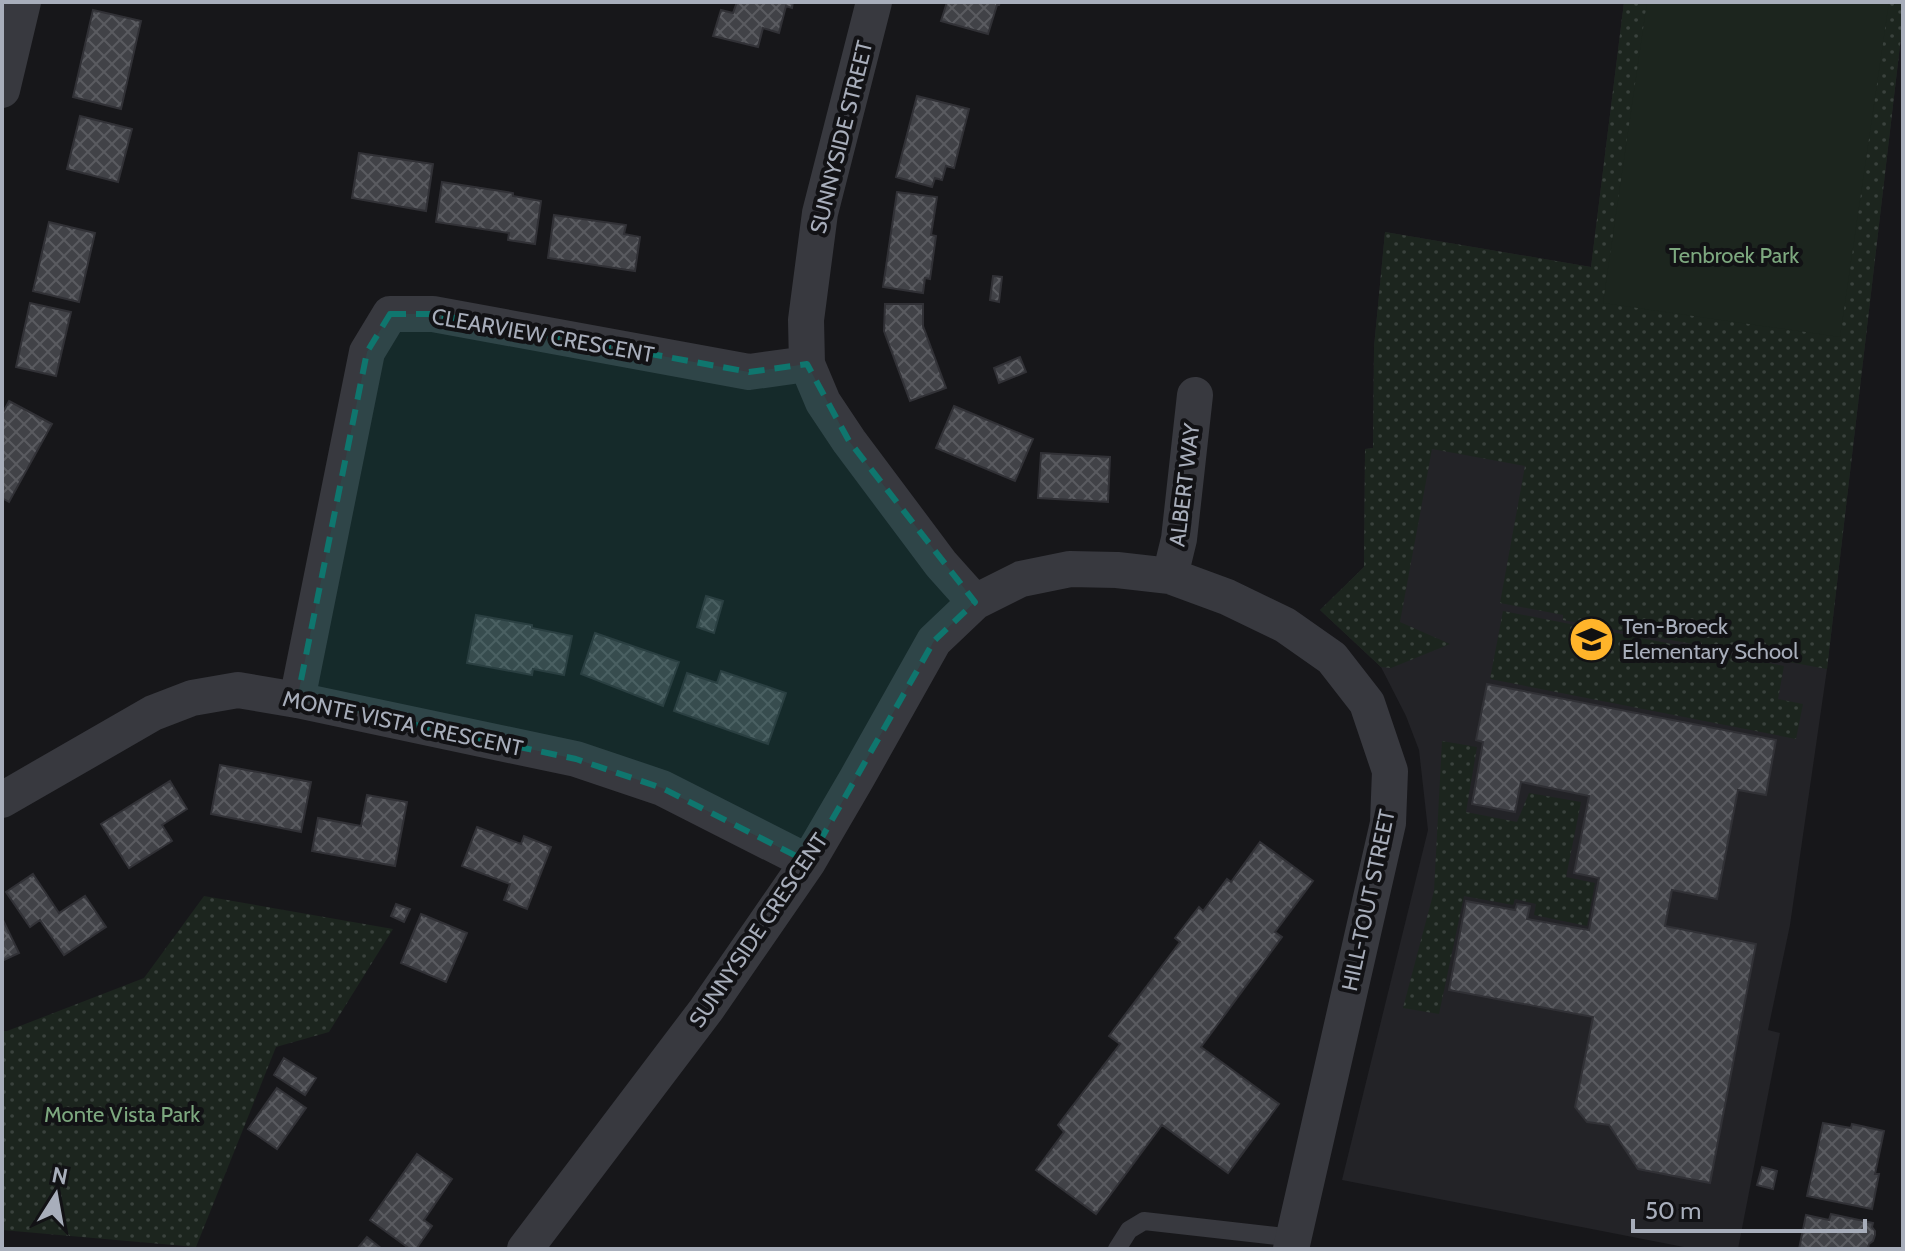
<svg xmlns="http://www.w3.org/2000/svg" width="1905" height="1251" font-family="Cabin,sans-serif">
  <defs>
    <pattern id="grass-dots" width="8" height="8" patternUnits="userSpaceOnUse" patternTransform="scale(2)"><rect width="8" height="8" fill="#1c251e"/><path d="M2 2h.1M6 6h.1" fill="none" stroke="#3a423d" stroke-width="1.8" stroke-linecap="round"/></pattern>
    <pattern id="building-cross-hatch" width="8" height="8" patternUnits="userSpaceOnUse" patternTransform="scale(2)"><rect width="8" height="8" fill="#414247"/><path d="M0 0l8 8M0 8l8-8" fill="none" stroke="#5a5b60"/></pattern>
  </defs>
  <rect width="100%" height="100%" fill="#17171a"/>
  <path fill="#232327" d="M1624 2H1903V20L1827 669 1790 925 1768 1030 1780 1033 1738 1249H1694L1342 1180 1428 830 1419 750 1406 716 1381 667 1320 610 1364 567 1365 449 1373 448 1374 347 1385 232 1591 267Z"/>
  <path fill="url(#grass-dots)" d="M1624 2H1903V20L1827 669 1563 620V615L1500 603 1525 466 1432 449 1400 622 1450 644 1391 668 1381 667 1320 610 1364 567 1365 449 1373 448 1374 347 1385 232 1591 267Z
    M1503 611 1784 666 1778 699 1803 704 1796 739 1490 679Z
    M1442 741 1477 747 1466 812 1517 822 1529 793 1581 802 1566 877 1595 883 1587 926 1534 915 1536 904 1515 899 1513 905 1464 896 1439 1014 1403 1008 1434 891Z
    M204 896 393 929 329 1032 276 1047 196 1247 2 1230V1031H7L144 978Z"/>
  <path fill="#1c251e" d="M1647 2H1889L1840 337 1603 303Z"/>
  <path fill="url(#building-cross-hatch)" stroke="#313136" stroke-width="2" d="M737 2H793L792 8 786 6 779 33 763 28 758 47 713 36 721 10 733 13Z
    M947 2H1000L999 5H997L988 34 941 21Z
    M93 10 141 21 121 109 73 97Z
    M917 96 969 109 954 168 946 166 942 180 935 178 932 187 896 177Z
    M80 116 132 129 118 182 67 169Z
    M359 153 433 164 426 211 352 198Z
    M442 182 513 193V196L541 201 535 244 508 240 509 233 436 222Z
    M897 192 937 197 931 235 936 236 930 279 925 278 923 293 883 287Z
    M554 215 626 225 624 234 640 237 635 271 548 258Z
    M49 222 95 233 79 302 33 291Z
    M993 276 1002 277 999 302 990 300Z
    M30 303 71 312 56 376 16 367Z
    M885 304H923V326L946 388 910 401 884 331Z
    M1020 357 1026 372 999 383 994 368Z
    M9 401 52 424 9 502 2 498V414Z
    M954 406 1033 439 1015 481 936 448Z
    M1041 453 1110 457 1108 502 1038 498Z
    M706 596 723 601 714 633 697 627Z
    M476 615 532 625V628L572 636 564 675 533 669 532 675 467 663Z
    M595 633 679 662 663 706 581 674Z
    M721 671 786 693 768 744 674 711 687 673 717 683Z
    M1487 684 1776 740 1766 795 1738 790 1717 899 1672 890 1665 926 1756 944 1710 1183 1638 1169 1609 1125 1587 1122 1575 1107 1593 1017 1449 990 1466 901 1515 910 1517 904 1530 906 1527 919 1589 930 1599 878 1574 873 1589 796 1521 782 1515 812 1472 804 1483 742 1476 740Z
    M220 765 311 782 301 832 211 814Z
    M170 781 187 809 162 825 172 841 129 868 101 824Z
    M367 795 407 802 395 866 312 851 318 818 361 826Z
    M477 827 521 844 524 836 551 847 527 909 504 900 510 884 462 866Z
    M1260 842 1313 881 1275 932 1282 937 1201 1047 1279 1104 1228 1173 1162 1125 1096 1214 1036 1170 1064 1132 1058 1125 1120 1044 1109 1036 1180 942 1175 938 1199 907 1203 911 1227 879 1231 882Z
    M33 874 59 913 85 896 106 927 64 955 40 920 30 927 6 892Z
    M396 904 410 909 404 922 391 916Z
    M421 914 467 933 446 982 401 963Z
    M2 918 19 953 2 961Z
    M284 1058 316 1078 305 1095 274 1075Z
    M277 1088 306 1108 277 1149 248 1129Z
    M1823 1123 1851 1128 1852 1124 1884 1131 1875 1174H1879L1872 1209 1807 1196Z
    M417 1154 452 1179 424 1220 432 1226 416 1249H410L370 1220Z
    M1762 1167 1777 1171 1773 1189 1757 1185Z
    M1831 1214 1873 1223 1872 1227 1875 1231V1235L1873 1241 1869 1244 1868 1247 1872 1249H1799L1806 1215 1829 1220Z
    M367 1237 382 1249H357Z"/>
  <g fill="none" stroke-linecap="round" stroke-linejoin="round">
    <path stroke="#38393f" stroke-width="18" d="M1117 1249 1129 1230 1144 1221 1294 1238"/>
    <path stroke="#38393f" stroke-width="36" d="M874 2 820 213 806 320 807 364 823 402 849 441 941 564 975 602
      M2 90 23 2
      M1170 576 1179 539 1195 395
      M297 700 367 352 390 314H433L749 372 807 364
      M2 800 153 713 192 698 238 690 297 700 576 759 662 788 808 862
      M525 1249 706 1010 808 862 857 778 934 641 975 602 1021 579 1070 569 1117 570 1170 576 1227 597 1285 625 1332 658 1367 703 1390 771 1388 823 1291 1249"/>
  </g>
  <path fill="#0f766e" fill-opacity="0.2" stroke="#0f766e" stroke-width="6" stroke-dasharray="16 10" stroke-linejoin="round" d="M390 314H433L749 372 807 364 849 441 975 602 934 641 808 862 662 788 576 759 297 700 367 352Z"/>
  <defs>
    <symbol id="school-disc" viewBox="-11 -11 22 22"><circle r="9.5" fill="#ffb42a" stroke="#121215"/><path d="M0-5L7-2L0 1L-7-2ZM-4 1L0 2.5L4 1V4Q0 6-4 4Z" fill="#111"/></symbol>
  </defs>
  <g fill-rule="evenodd">
    <use href="#school-disc" x="1566" y="614" width="51" height="51"/>
  </g>
  <g text-anchor="middle" stroke-width="8" stroke-linejoin="round" paint-order="stroke">
    <g font-size="22" fill="#a8aebb" stroke="#121215">
      <text transform="translate(841 137) rotate(-76)" y="8">SUNNYSIDE STREET</text>
      <text transform="translate(543 335) rotate(10)" y="8">CLEARVIEW CRESCENT</text>
      <text transform="translate(1184 485) rotate(-83)" y="8">ALBERT WAY</text>
      <text transform="translate(403 723) rotate(12)" y="8">MONTE VISTA CRESCENT</text>
      <text transform="translate(1368 900) rotate(-78)" y="8">HILL-TOUT STREET</text>
      <text transform="translate(758 930) rotate(-56)" y="8">SUNNYSIDE CRESCENT</text>
    </g>
    <g font-size="22" fill="#7da87f" stroke="#121215">
      <text x="1734" y="263">Tenbroek Park</text>
      <text x="122" y="1122">Monte Vista Park</text>
    </g>
    <g font-size="22" fill="#a8aebb" stroke="#121215" text-anchor="start">
      <text x="1622" y="634">Ten-Broeck<tspan x="1622" dy="25">Elementary School</tspan></text>
    </g>
  </g>
  <rect width="1905" height="1251" fill="none" stroke="#a8aebb" stroke-width="8"/>
  <g transform="translate(56 1195) rotate(11)" stroke="#121215" stroke-width="6" paint-order="stroke">
  <path d="M0-6L14 30L0 20L-14 30Z" fill="#a8aebb"/>
  <text y="-12" font-size="22" font-weight="bold" text-anchor="middle" fill="#a8aebb">N</text>
  </g>
  <path d="M1633 1219v12h232v-12" fill="none" stroke="#a8aebb" stroke-width="4"/>
  <text x="1645" y="1219" font-size="24" fill="#a8aebb" stroke="#121215" stroke-width="6" paint-order="stroke">50 m</text>
</svg>
